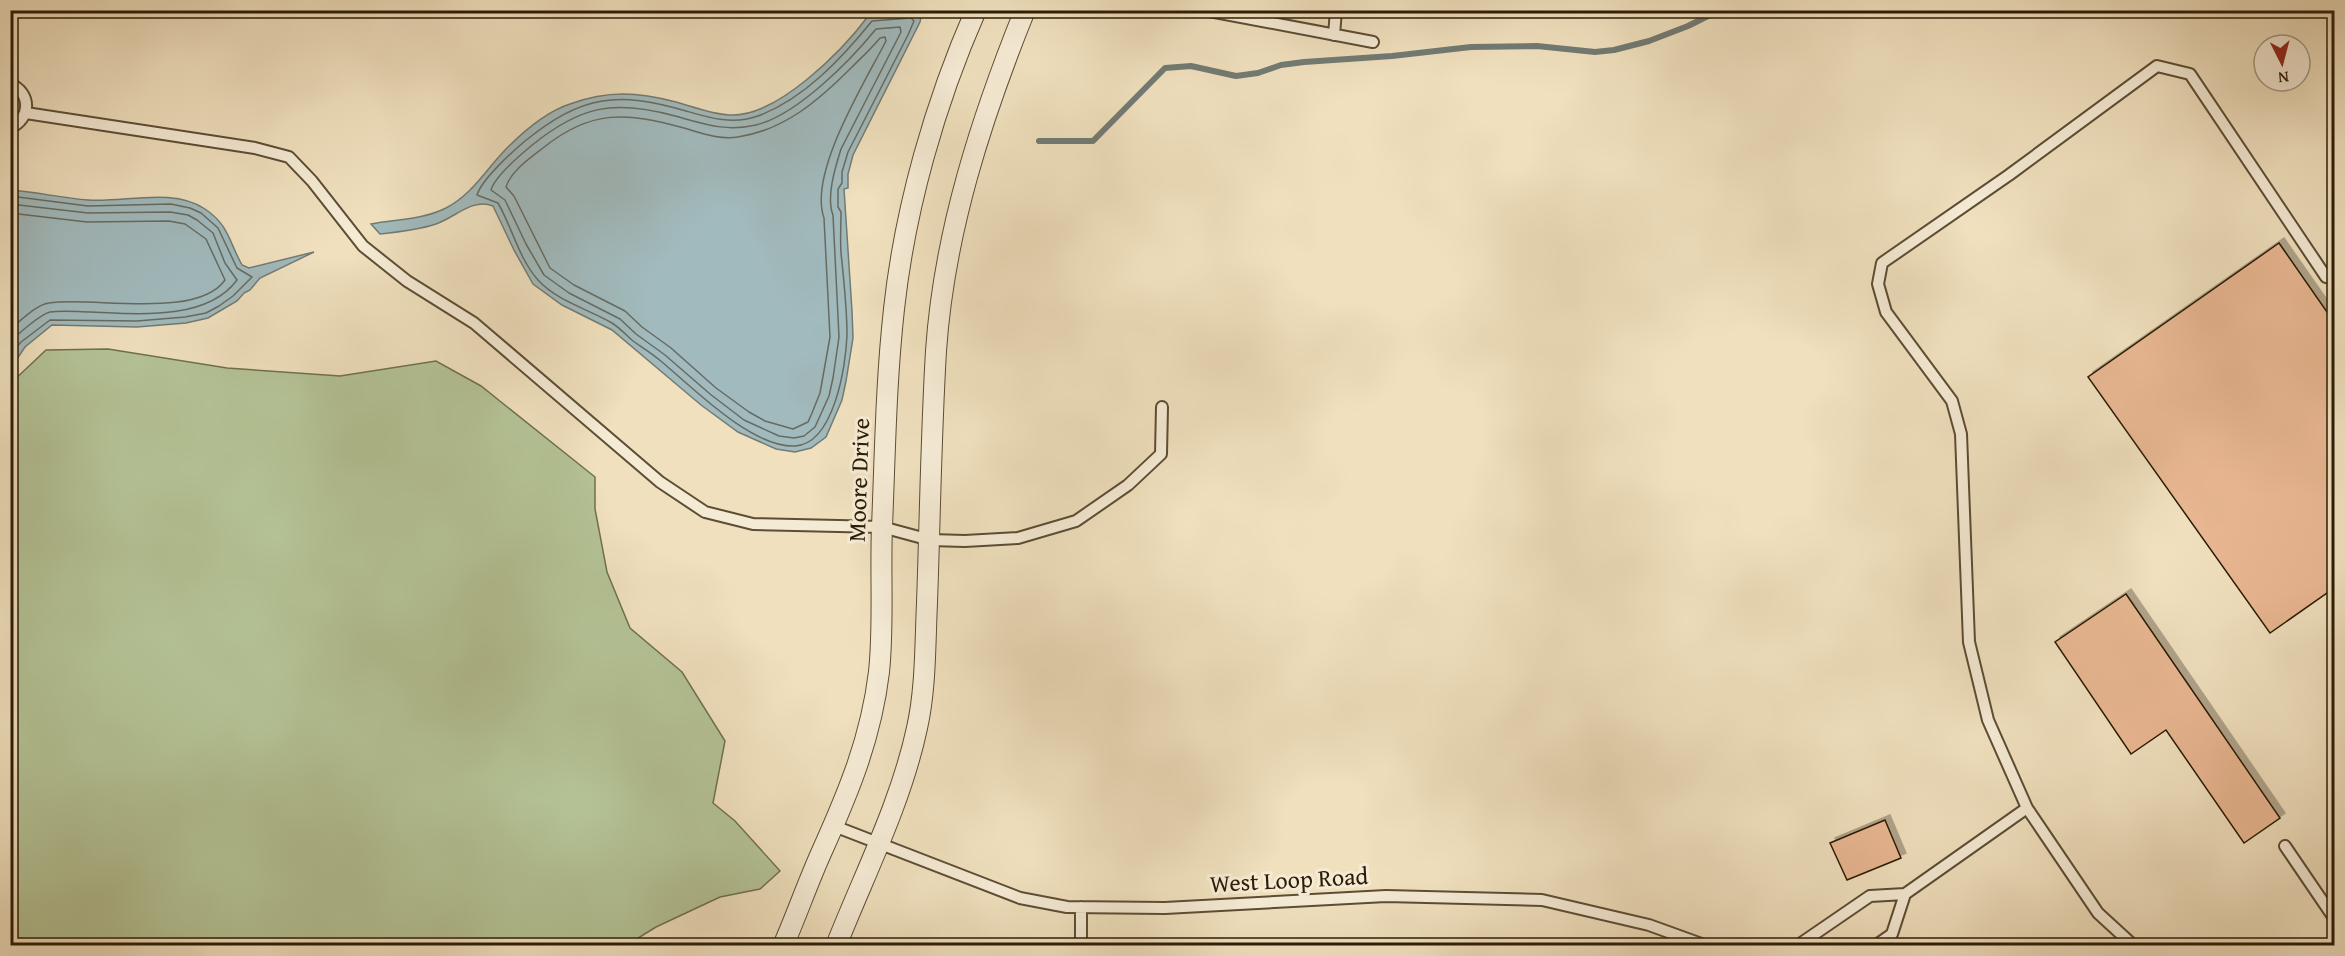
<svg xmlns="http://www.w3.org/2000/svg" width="2345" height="956" font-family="'Gentium Book Plus',serif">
  <defs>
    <filter id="shadow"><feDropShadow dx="5" dy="-5" stdDeviation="0" flood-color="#0004"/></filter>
  </defs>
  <rect width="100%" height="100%" fill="#f0e0be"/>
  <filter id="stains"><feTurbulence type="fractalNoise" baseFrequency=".00333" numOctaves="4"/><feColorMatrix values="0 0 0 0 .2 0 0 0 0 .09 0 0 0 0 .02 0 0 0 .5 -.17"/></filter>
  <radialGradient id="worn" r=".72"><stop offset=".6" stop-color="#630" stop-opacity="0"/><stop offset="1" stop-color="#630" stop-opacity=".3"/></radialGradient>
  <path fill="#b4c396" stroke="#70704e" stroke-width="1.5" d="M108 349 227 368 340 376 436 361 481 386 595 477V509L607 572 630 628 682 672 725 741 713 803 735 821 780 871 760 889 720 897 656 927 627 945H11V383L46 350Z"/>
  <path fill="#a1babd" stroke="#727b74" stroke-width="1.5" d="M914 10 922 11 920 22 853 155 848 174V188L844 189 852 311 853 338 846 381 842 400 826 437 811 448 795 452 776 449 738 432 701 405 612 330 562 305 533 284 514 250 493 206C472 198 456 217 436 224 418 230 399 232 380 234L371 224C396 219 422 220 446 208 473 194 486 169 507 148 523 132 548 111 570 104 608 90 638 92 676 102 694 107 711 114 729 115 777 118 843 50 869 15L911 13Z
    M11 190C36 192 62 198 88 200 124 203 172 187 205 209 229 225 229 242 242 265L249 268 314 252 260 278 250 290 244 293 237 301 208 318 186 323 137 327 52 325 25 347 11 368Z"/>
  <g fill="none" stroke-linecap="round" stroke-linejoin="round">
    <path stroke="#666b62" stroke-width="1.5" d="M911 18 914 21 908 35 848 152 842 172V183L838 189V207L841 212C841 226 840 240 841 253 844 281 847 308 847 335 846 366 834 444 795 446 752 448 693 388 662 362 653 354 643 348 633 341 626 335 620 328 612 323 588 309 557 301 538 280 519 259 512 227 498 203L477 195C482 179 512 152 525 141 582 95 617 91 686 111 710 118 733 125 758 116 804 99 842 58 872 21Z
      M900 27 901 32 841 149C835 168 826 197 833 215L839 337 833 378 829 396 815 427 804 436 794 438 779 436 744 420 710 394 665 355 636 334 620 319 569 293 544 275 526 244 505 200 491 190C495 176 519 156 531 146 580 106 613 99 675 116 705 124 725 132 756 125 797 115 850 61 876 29Z
      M885 37 886 41C865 82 808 173 824 218L830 337 820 393 812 413 808 422 793 429 765 421 749 412 716 388 671 348 642 327 625 311 574 285 550 268 514 196 506 187C511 171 530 158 543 148 591 109 627 112 684 128 701 133 720 140 738 137 785 130 819 100 852 67 862 57 871 49 880 38Z
      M10 196 88 206 171 204 190 208 201 213 218 228 237 268 252 277 233 296 219 306 206 313 185 317 137 321 50 320 21 342 10 355
      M10 204 88 213 170 212 188 215 197 220 213 233 225 263 237 280C207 321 137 314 91 312 78 312 63 310 50 312 41 314 16 335 10 343
      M10 213 87 222 169 221 185 224 206 239 225 280C197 320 91 296 49 303 35 305 21 321 10 329"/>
    <path stroke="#727b74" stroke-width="6" d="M1039 141H1093L1165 68 1191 66 1236 76 1258 73 1281 65 1304 62 1392 56 1471 47 1537 46 1595 52 1614 50 1649 41 1688 26 1720 10"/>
  </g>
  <path fill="#e9b893" stroke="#2b1c06" stroke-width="1.5" filter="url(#shadow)" d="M2279 243 2334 322V588L2270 633 2088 377Z
    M2126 594 2280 818 2244 843 2166 730 2131 754 2055 642Z
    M1885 820 1901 858 1847 880 1830 843Z"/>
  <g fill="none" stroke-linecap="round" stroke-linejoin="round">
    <defs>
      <path id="lane" d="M1204 10 1373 42
        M1334 35 1336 10
        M10 84C32 93 31 119 10 128
        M26 113 255 148 289 157 312 181 363 246 407 281 474 323 660 482 705 512 753 524 882 527 930 540 965 541 1018 538 1076 521 1128 485 1161 454 1162 407
        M834 826 1020 898 1067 907 1165 908 1386 896 1542 900 1649 925 1707 946
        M2285 846 2334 918
        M1081 946V907
        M1797 946 1870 896 1905 894 2027 808
        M1875 946 1892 934 1905 894
        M2134 946 2098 913 2027 808 1988 720 1969 642 1961 434 1952 401 1886 312 1878 284 1882 263 2009 175 2157 66 2190 74 2326 277 2334 278"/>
      <path id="street" d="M783 946C797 914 808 882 822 851 849 791 871 738 879 672 884 624 880 575 882 527 885 454 886 381 894 309 905 208 935 103 976 10
        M836 946C864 875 901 803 917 728 926 688 925 644 927 603 930 519 931 435 936 351 944 233 981 119 1025 10"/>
    </defs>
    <use href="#lane" stroke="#5c4d34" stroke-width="14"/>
    <use href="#street" stroke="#5c4d34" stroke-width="22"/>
    <use href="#lane" stroke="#f5ebd5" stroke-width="10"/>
    <use href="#street" stroke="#f5ebd5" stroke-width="20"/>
  </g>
  <g text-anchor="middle" stroke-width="6" stroke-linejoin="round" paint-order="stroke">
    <g font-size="24" fill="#2b1c06" stroke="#f5ebd5">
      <text transform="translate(859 480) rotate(-88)" y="8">Moore Drive</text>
      <text transform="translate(1289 880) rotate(-3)" y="8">West Loop Road</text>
    </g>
  </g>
  <rect width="2345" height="956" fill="none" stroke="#f0e0be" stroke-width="36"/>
  <rect x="12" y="12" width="2321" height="932" fill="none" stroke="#2b1c06" stroke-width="3"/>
  <rect x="18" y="18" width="2309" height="920" fill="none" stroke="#2b1c06" stroke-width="1.5"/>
  <g transform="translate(2282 63) rotate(174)"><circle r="28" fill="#f5ebd5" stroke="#a49882" stroke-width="1.5"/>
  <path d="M0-4.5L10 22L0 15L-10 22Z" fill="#8f2418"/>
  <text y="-9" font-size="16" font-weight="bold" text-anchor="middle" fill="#2b1c06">N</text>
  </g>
  <rect width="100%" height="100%" filter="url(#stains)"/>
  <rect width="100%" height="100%" fill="url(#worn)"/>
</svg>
